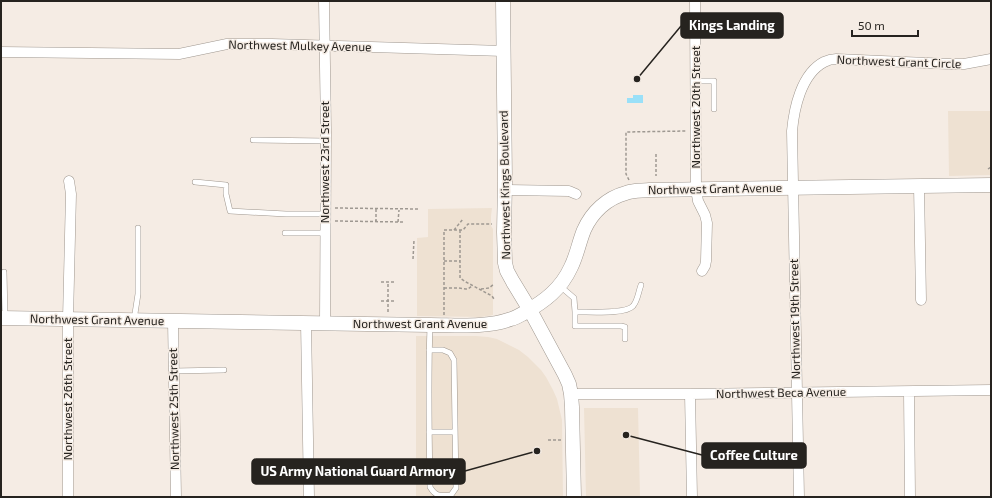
<svg xmlns="http://www.w3.org/2000/svg" width="992" height="498" font-family="'Exo 2',sans-serif">
  <rect width="100%" height="100%" fill="#f5ece4"/>
  <path fill="#eee1d2" d="M948 111H991V175L949 176Z
    M492 208 491 216V226L493 229V315L481 317 417 316V238L428 237V209Z
    M416 336H476L488 337 497 339 519 350 528 357 541 370 546 377 553 390 557 399 562 420 563 497H416Z
    M584 408H638L640 497H586Z"/>
  <path fill="#9ae0f8" d="M633 95H643V103H627V98H633Z"/>
  <g fill="none" stroke-linecap="round" stroke-linejoin="round">
    <defs>
      <path id="lane" d="M696 81H714V109
        M253 140 326 141
        M195 182 226 185V194L230 211 286 214H325
        M285 233H325
        M4 272 5 317
        M560 286 574 298 575 312H580C592 312 626 314 633 306 638 300 638 293 641 285
        M575 312V326H621L625 327V339
        M134 320 138 294V228
        M429 350H443L450 353 454 360 456 488 451 495C440 496 436 497 430 487 429 433 428 379 430 326
        M174 371 224 370
        M429 432H455"/>
      <path id="street" d="M324 1 326 132 325 324
        M695 1 696 189 698 201 705 215 707 223 706 261 705 266 702 271
        M1 52 179 54 227 44H272L504 51
        M919 186 921 300
        M505 190 569 191 576 194
        M173 321 176 497
        M306 323 309 497
        M909 392 910 497
        M571 394H690L991 390
        M690 394 692 497
        M68 497V319L71 194 69 181
        M799 497 792 131C794 109 801 74 824 62 828 60 832 59 836 59L950 64H964L991 59"/>
      <path id="secondary" d="M503 1 505 182 504 232 505 263 507 271 513 282 530 310 565 375 569 384 571 394 572 407 574 497
        M1 318 430 325C457 325 485 328 511 319 516 318 520 315 524 313 545 301 561 289 571 267 577 255 579 242 584 230 592 212 607 198 626 193 634 190 642 191 650 190L991 185"/>
    </defs>
    <use href="#lane" stroke="#9f978f" stroke-width="6"/>
    <use href="#street" stroke="#9f978f" stroke-width="11"/>
    <use href="#secondary" stroke="#9f978f" stroke-width="15"/>
    <path stroke="#9e9891" stroke-width="1.5" stroke-dasharray="3 2" stroke-linecap="butt" d="M656 154V176
      M988 169 991 167
      M629 180 626 174V132L686 131
      M335 208 420 209
      M335 221 403 222
      M376 222V209
      M398 222 399 210
      M454 230 463 219
      M460 230V278L466 282 492 296 494 299
      M413 259 414 240
      M444 261H460
      M381 282H395
      M444 288H459L466 289H468L472 286
      M481 289 489 288 494 284
      M381 301H395
      M388 312V282
      M444 315V230H463L468 224H492
      M548 440H562"/>
    <use href="#lane" stroke="#fff" stroke-width="5"/>
    <use href="#street" stroke="#fff" stroke-width="10"/>
    <use href="#secondary" stroke="#fff" stroke-width="14"/>
  </g>
  <g text-anchor="middle" stroke-width="3" stroke-linejoin="round" paint-order="stroke">
    <g font-size="12" fill="#26231f" stroke="#f5ece4">
      <text transform="translate(300 46) rotate(1)" y="4">Northwest Mulkey Avenue</text>
      <text transform="translate(899 62) rotate(2)" y="4">Northwest Grant Circle</text>
      <text transform="translate(696 107) rotate(-90)" y="4">Northwest 20th Street</text>
      <text transform="translate(325 162) rotate(-90)" y="4">Northwest 23rd Street</text>
      <text transform="translate(505 185) rotate(-91)" y="4">Northwest Kings Boulevard</text>
      <text transform="translate(715 189) rotate(-1)" y="4">Northwest Grant Avenue</text>
      <text transform="translate(795 319) rotate(-91)" y="4">Northwest 19th Street</text>
      <text transform="translate(97 320) rotate(1)" y="4">Northwest Grant Avenue</text>
      <text x="420" y="328">Northwest Grant Avenue</text>
      <text transform="translate(781 393) rotate(-1)" y="4">Northwest Beca Avenue</text>
      <text transform="translate(68 399) rotate(-90)" y="4">Northwest 26th Street</text>
      <text transform="translate(174 409) rotate(-91)" y="4">Northwest 25th Street</text>
    </g>
  </g>
  <path fill="none" stroke="#26231f" stroke-width="1.5" d="M637 79L681 26M626 435L702 455M537 451L465 471"/>
  <g fill="#26231f" stroke="#f5ece4" stroke-width="1.5">
    <circle cx="637" cy="79" r="4"/>
    <circle cx="626" cy="435" r="4"/>
    <circle cx="537" cy="451" r="4"/>
  </g>
  <g fill="#26231f" stroke="#26231f" stroke-width="1.5">
    <rect x="681" y="13" width="102" height="25" rx="4"/>
    <rect x="702" y="443" width="104" height="25" rx="4"/>
    <rect x="252" y="459" width="213" height="25" rx="4"/>
  </g>
  <g font-size="13" text-anchor="middle" font-weight="bold" fill="#fff">
    <text x="732" y="30">Kings Landing</text>
    <text x="754" y="460">Coffee Culture</text>
    <text x="358" y="476">US Army National Guard Armory</text>
  </g>
  <rect width="992" height="498" fill="none" stroke="#26231f" stroke-width="4"/>
  <path d="M852 30v6h66v-6" fill="none" stroke="#26231f" stroke-width="2"/>
  <text x="858" y="30" font-size="12" fill="#26231f" stroke="#f5ece4" stroke-width="3" paint-order="stroke">50 m</text>
</svg>
